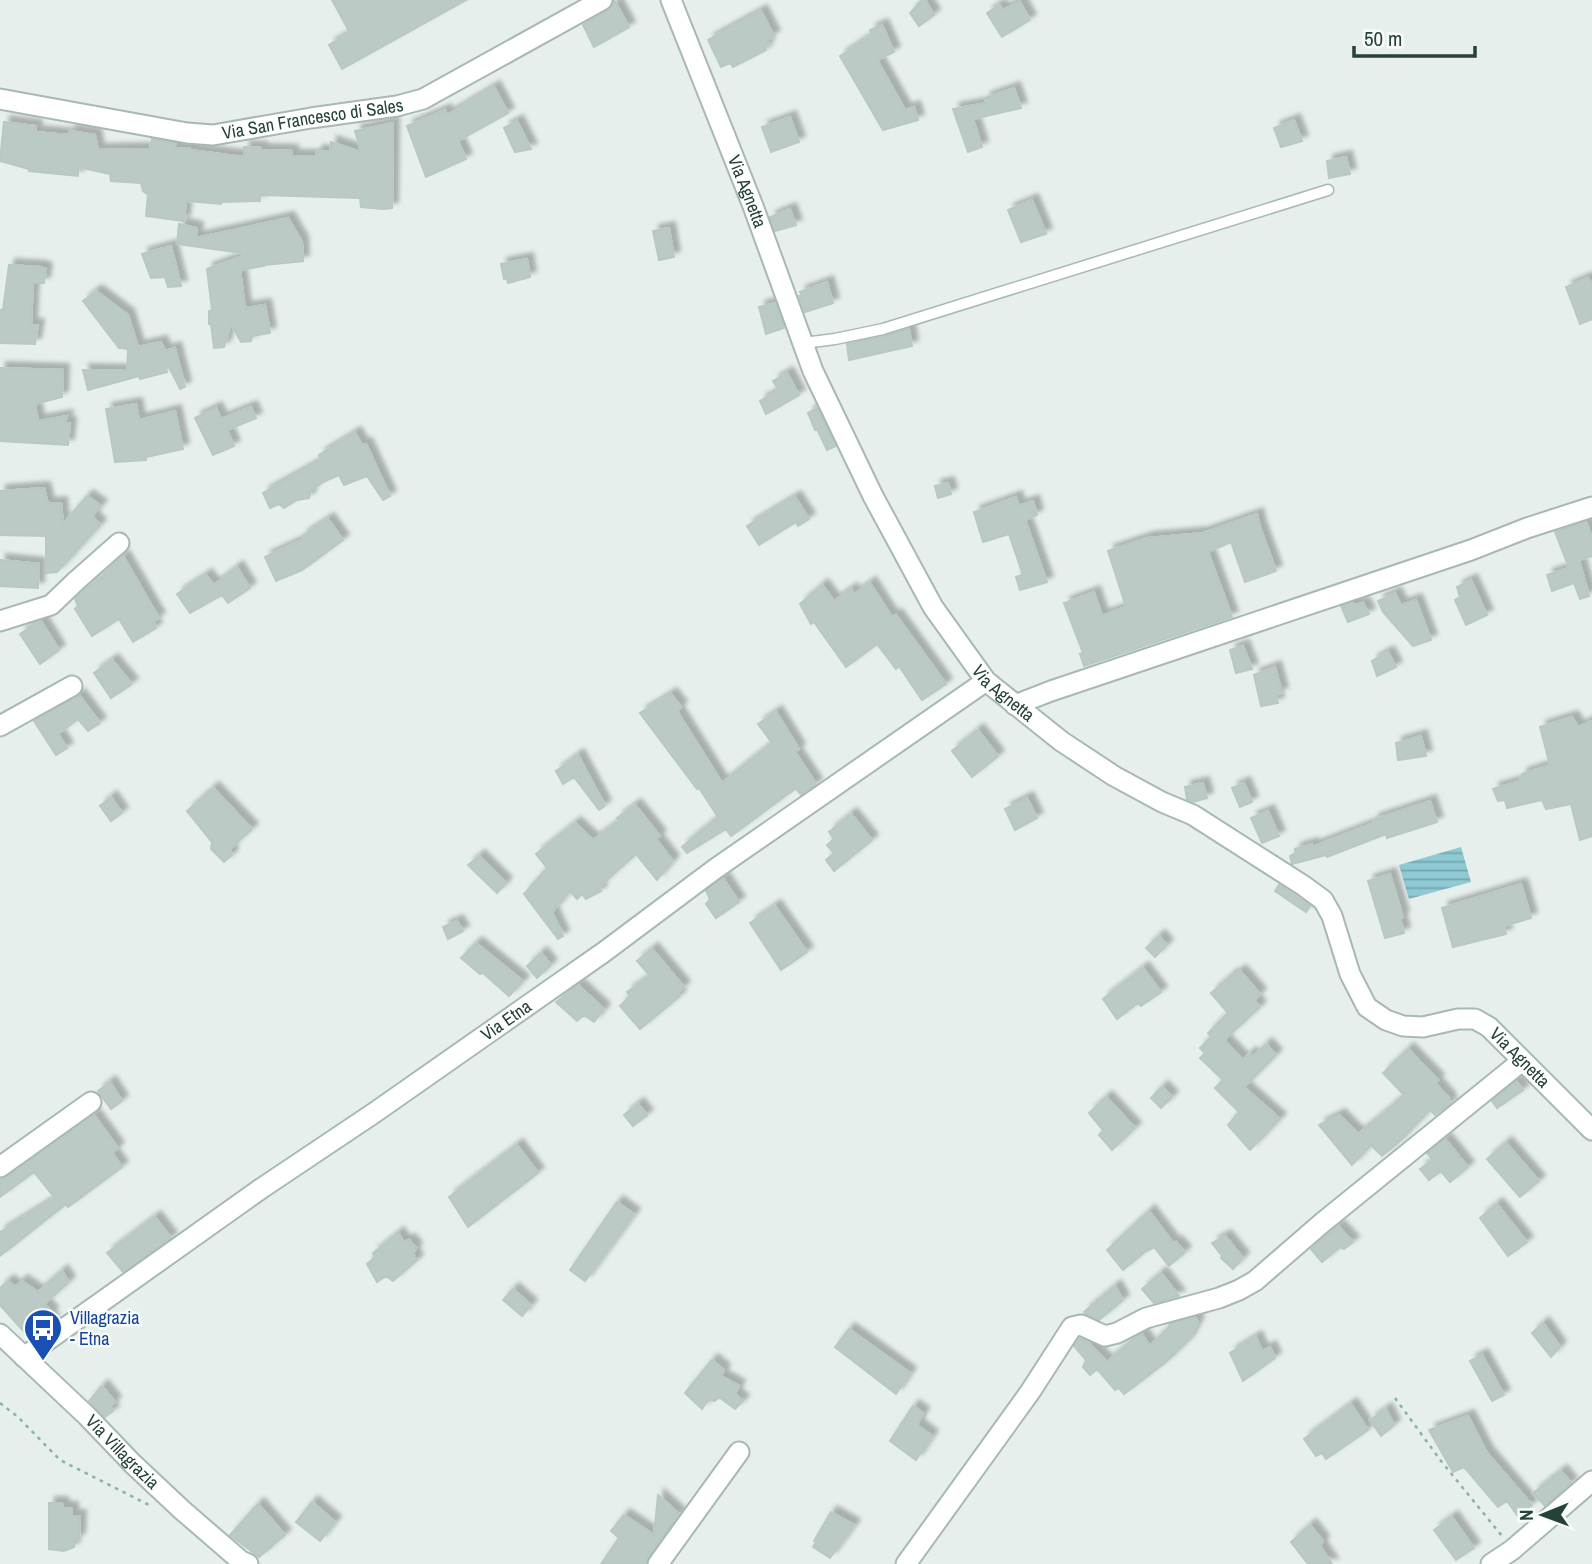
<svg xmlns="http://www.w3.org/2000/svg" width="1592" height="1564" font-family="'Archivo Narrow',sans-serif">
  <defs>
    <pattern id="water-rules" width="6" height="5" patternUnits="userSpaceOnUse" patternTransform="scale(1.75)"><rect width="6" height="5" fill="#8ec9d4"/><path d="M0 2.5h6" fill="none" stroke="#74a5ad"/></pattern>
    <filter id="shadow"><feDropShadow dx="6" dy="-6" stdDeviation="2" flood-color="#0004"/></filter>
  </defs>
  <rect width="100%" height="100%" fill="#e6efeb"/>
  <path fill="url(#water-rules)" d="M1461 847 1471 882 1409 899 1399 865Z"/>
  <path fill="#bbcac4" stroke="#b8c9c2" stroke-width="2" filter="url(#shadow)" d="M332 0H466L342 69 329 45 350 33Z
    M614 0 629 27 594 47 583 25 608 10 613 6Z
    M922 0H925L934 15 919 26 910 13Z
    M1020 2 1030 20 1002 37 987 13 999 5 1003 10Z
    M761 11 774 36 766 40 769 44 764 47 766 50 733 67 730 63 721 67 708 40Z
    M882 25 894 52 877 60 905 110 914 107 918 120 883 130 840 56 872 35 870 30Z
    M494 87 508 113 458 141 466 159 426 177 407 126 445 110 447 115Z
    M1014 88 1021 108 973 119 982 147 968 152 953 109 986 103 985 98Z
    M790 117 799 142 771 152 762 127Z
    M1294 120 1302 141 1281 147 1274 128Z
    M517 121 531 149 515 152 504 128Z
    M4 122 36 126 35 132 69 135 70 131 95 135 98 150 150 149 152 139 176 143 174 149 190 148V150L244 157V147L261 148V150L292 151V156H316L317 151 330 152 331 142 361 152 355 131 393 123 392 208 383 209 361 207 360 198 260 195V201L221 202V204L186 201 184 221 146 216 148 195 143 191 141 183 111 181 110 174 78 167V176L29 171V169L0 161Z
    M1346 157 1350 174 1329 178 1327 161Z
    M1032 200 1046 234 1021 242 1008 210Z
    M790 209 796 225 775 231 770 217Z
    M288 218 302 242 303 261 264 265V266L240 270 245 308 265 305 270 333 252 336 251 341 241 342 231 324 224 347 214 348 211 324H209V311L212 310 207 269 249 254 177 244 179 224 197 228 196 238Z
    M669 228 674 257 659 260 653 231Z
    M171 246 181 286 168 287 165 277 151 278 142 254Z
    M527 259 530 277 508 283 507 278 504 279 501 264Z
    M9 265 40 267 46 269 44 283H33L31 325H38L35 344 0 343V310H3Z
    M1588 278 1592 285V319L1580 324 1566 287Z
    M827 282 833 303 805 312 799 296 802 295 800 292Z
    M96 291 128 315 138 347 161 342 165 351 175 348 185 387 180 389 168 365 165 366 167 372 140 379 139 376 88 390 83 370 127 371 128 349 119 348 83 301Z
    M775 303 784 328 766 334 759 307Z
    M909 329 912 346 849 360 847 344 885 336Z
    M0 368 63 370 62 397 35 404 38 421 67 416 65 423H70L68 445 0 441Z
    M787 373 799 395 766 414 760 401 779 391 773 381Z
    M136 404 139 420 175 411 183 449 146 457V460L115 462 106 409Z
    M251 407 256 418 227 430 234 446 213 455 195 418 216 408 221 419Z
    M817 408 836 446 827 450 817 429 815 430 808 413Z
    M355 433 362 445 366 444 390 496 383 500 367 476 344 485 339 475 325 481 311 490 309 498 297 500 284 508 279 504 270 508 263 493 321 461 319 455Z
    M948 483 951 494 938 498 935 486Z
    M44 488 48 504 61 503 63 524 87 496 101 506 92 516 100 525 57 572 46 573V536L0 535V491Z
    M795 497 809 519 798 526 796 522 759 545 747 526Z
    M1016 497 1019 506 1033 501 1037 515 1025 520 1047 582 1020 590 1016 577 1023 575 1009 534 983 542 974 512Z
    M1257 514 1260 527 1276 571 1245 582 1231 542 1208 552 1232 617 1084 666 1080 654 1083 653 1064 603 1094 592 1102 616 1126 607 1108 551 1147 538 1203 533Z
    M328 519 343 540 302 570 276 581 265 557 304 539 302 536Z
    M1586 522 1592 538V556L1579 560 1589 596 1580 599 1574 583 1552 591 1547 575 1569 568 1555 532Z
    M123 556 159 618 153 622 156 628 133 642 119 619 92 636 75 609 78 606 75 599 89 586 104 577 103 574Z
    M0 560 39 564 38 588 0 586Z
    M237 567 250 588 228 603 222 595 190 613 177 594 206 575 214 585Z
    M1471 580 1487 615 1466 625 1455 600 1460 597 1457 587Z
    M870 583 892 617 896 615 946 684 922 700 899 666 896 669 877 644 846 667 814 622 811 624 800 604 822 585 834 601 851 589 854 594Z
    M1395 593 1401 605 1416 600 1431 640 1413 646 1383 612 1378 601Z
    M1353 603 1354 605 1363 603 1369 614 1348 622 1341 606Z
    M41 621 59 650 40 664 20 634Z
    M1243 646 1252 669 1236 673 1230 650Z
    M1388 652 1396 667 1377 676 1372 661Z
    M112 660 132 684 111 698 94 673Z
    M1275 667 1282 693 1276 694 1278 703 1261 706 1254 675Z
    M671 694 681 707 677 711 722 783 772 743 758 724 776 712 799 749 795 752 816 784 801 795 796 788 731 836 726 829 687 853 682 847 718 817 699 788 697 789 640 713Z
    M79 695 100 723 88 731 78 719 58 734 67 748 56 755 34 721Z
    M1572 717 1578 727 1592 721V836L1580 840 1571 804 1546 809 1542 800 1507 808 1505 800 1498 801 1493 789 1520 781 1522 774 1550 765 1540 727Z
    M978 730 998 756 972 777 952 751Z
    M1421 736 1426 756 1398 760 1396 743Z
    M578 755 605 806 599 810 574 777 563 784 556 771Z
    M1203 783 1207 798 1193 802 1187 799 1185 787Z
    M1244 783 1252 802 1240 807 1232 788Z
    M213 788 252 829 230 849 232 855 224 862 211 849 212 842 187 811Z
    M111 797 122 813 111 821 100 806Z
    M1027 798 1037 818 1015 830 1005 809Z
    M1430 801 1437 822 1387 838 1386 834 1327 857 1326 855 1292 864 1290 856 1296 853 1295 849 1312 844V847L1374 823 1373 820Z
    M635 805 660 836 656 839 673 861 657 880 636 854 599 887 601 891 586 899 582 894 577 899 570 891 552 912 563 936 558 939 524 894 547 868 536 854 575 823 593 840 619 821 617 818Z
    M1268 811 1279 836 1262 843 1251 818Z
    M851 814 872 840 834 871 826 860 834 853 827 845 834 839 829 832Z
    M479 856 506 883 497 893 468 865Z
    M1390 874 1403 917 1400 918 1404 933 1385 938 1368 881Z
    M723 878 739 902 716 918 706 904 710 899 706 891Z
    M1521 884 1531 918 1504 926 1506 934 1453 947 1442 908Z
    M1279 885 1310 906 1306 912 1275 891Z
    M775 906 807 952 781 970 750 923Z
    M457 921 463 931 448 939 443 927Z
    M1159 936 1167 945 1155 957 1146 948Z
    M476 943 523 981 509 996 483 973 480 974 461 958Z
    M652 949 684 987 677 993 680 996 640 1029 620 1006 630 996 627 992 650 976 637 961Z
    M541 953 551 965 537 978 527 966Z
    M1143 968 1161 992 1141 1006 1138 1003 1117 1019 1103 999Z
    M1240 971 1260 994 1254 1000 1260 1007 1224 1040 1243 1060 1250 1053 1253 1057 1266 1044 1276 1055 1244 1087 1280 1119 1250 1150 1228 1125 1239 1112 1215 1088 1223 1080 1200 1058 1205 1053 1200 1048 1211 1037 1208 1033 1228 1013 1211 993 1233 974 1234 976Z
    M578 985 604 1009 594 1022 584 1015 577 1021 556 1002Z
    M1408 1049 1438 1080 1435 1083 1449 1098 1448 1099 1451 1103 1435 1115 1430 1110 1399 1142 1382 1156 1371 1145 1352 1165 1319 1125 1339 1115 1358 1134 1385 1112 1404 1095 1383 1073Z
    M1516 1081 1523 1090 1497 1108 1492 1101Z
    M110 1082 122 1101 111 1109 98 1091Z
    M1162 1087 1172 1097 1161 1108 1151 1098Z
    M1106 1097 1135 1128 1112 1150 1099 1135 1103 1130 1089 1113Z
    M638 1104 647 1115 633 1126 624 1115Z
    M94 1115 118 1148 112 1153 122 1167 68 1207 66 1204 0 1256V1232L55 1198 34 1172 0 1197V1179L7 1177Z
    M1445 1139 1468 1167 1450 1182 1441 1171 1429 1180 1420 1169 1433 1160 1427 1153Z
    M1506 1143 1539 1181 1520 1197 1487 1159Z
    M517 1145 538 1173 468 1227 449 1197Z
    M617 1202 634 1214 585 1281 570 1270Z
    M1497 1204 1527 1242 1508 1256 1480 1218Z
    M1149 1211 1174 1244 1176 1242 1185 1252 1169 1266 1154 1247 1148 1251 1147 1250 1123 1270 1107 1250Z
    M155 1217 171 1238 123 1272 107 1253Z
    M1338 1226 1353 1242 1344 1249 1340 1247 1322 1262 1311 1249Z
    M398 1233 404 1242 409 1240 416 1248 413 1254 417 1260 393 1281 386 1276 377 1282 367 1264 375 1257 373 1253Z
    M1225 1236 1243 1258 1233 1269 1221 1258 1222 1256 1212 1243Z
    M62 1271 69 1282 44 1304 52 1312 49 1316 53 1320 41 1329 36 1326 26 1334 0 1305V1288L8 1281 15 1287 22 1281 38 1292Z
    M1161 1273 1179 1296 1154 1303 1142 1289Z
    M1115 1286 1123 1300 1099 1320 1085 1314 1084 1312Z
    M513 1289 531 1305 522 1316 503 1300Z
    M1195 1317 1198 1322 1188 1341 1166 1362 1124 1394 1119 1388 1115 1390 1097 1369 1090 1375 1083 1367 1086 1360 1074 1346 1080 1338 1088 1342 1107 1362 1134 1338 1142 1334 1150 1346 1170 1326 1169 1324Z
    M1543 1323 1560 1347 1551 1357 1532 1333Z
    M849 1329 910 1373 896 1394 835 1347Z
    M1256 1337 1262 1351 1270 1347 1275 1358 1243 1381 1230 1353Z
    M1482 1355 1504 1395 1492 1401 1470 1361Z
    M712 1360 724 1370 721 1376 739 1386 735 1394 743 1401 735 1409 719 1397 715 1401 708 1400 702 1409 685 1393Z
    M102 1386 115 1402 110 1406 113 1411 105 1417 89 1401Z
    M1351 1404 1368 1430 1326 1459 1322 1453 1316 1456 1304 1439Z
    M913 1406 923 1413 917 1425 932 1436 916 1460 890 1441Z
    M1386 1409 1394 1425 1381 1436 1370 1420Z
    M1468 1416 1487 1453 1532 1505 1517 1515 1507 1501 1498 1507 1464 1467 1453 1472 1429 1430Z
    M1561 1471 1571 1483 1545 1506 1533 1493Z
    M658 1495 679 1514 648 1557 646 1564H601L619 1538 611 1531 624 1515 654 1535Z
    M312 1502 335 1522 320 1541 296 1522Z
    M49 1503H62L63 1508H72V1516H80L79 1539 74 1540V1547L64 1551 49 1549Z
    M258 1504 285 1535 259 1557 230 1535Z
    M831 1512 854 1525 830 1558 813 1547 816 1542 814 1541Z
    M1452 1517 1474 1548 1456 1560 1434 1530Z
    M1310 1525 1323 1541 1320 1546 1332 1564H1308L1291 1542Z"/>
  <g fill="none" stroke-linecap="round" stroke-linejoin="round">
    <defs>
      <path id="lane" d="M804 343 835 339 883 329 1328 190"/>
      <g id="street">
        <path id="s1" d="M671 0 753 206 813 371 873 496 933 607 986 681 1061 741 1114 776 1162 802 1193 815 1304 886 1323 900 1332 916 1350 974 1367 1007 1386 1020 1403 1026 1423 1027 1458 1019H1475L1489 1027 1592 1130"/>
        <path id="s2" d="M0 99 187 133 213 135 311 118 397 106 423 99 602 0"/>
        <path d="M0 621 51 605 76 581 119 543"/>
        <path d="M1015 705 1051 691 1471 550 1527 528 1592 507"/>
        <path d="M0 726 72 686"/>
        <path d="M0 1167 91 1102"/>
        <path id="s3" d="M0 1334 87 1416 133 1464 182 1510 241 1561 248 1564"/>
        <path id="s4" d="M24 1357 262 1188 374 1113 604 952 715 869 986 681"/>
        <path d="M658 1564 739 1452"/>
        <path d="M906 1564 1030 1392 1072 1327 1081 1325 1105 1336 1117 1333 1146 1318 1219 1298 1239 1290 1255 1281 1322 1223 1522 1061"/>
        <path d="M1491 1564 1512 1550 1592 1481"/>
      </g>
    </defs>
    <use href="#lane" stroke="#a8b8b2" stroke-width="13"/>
    <use href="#street" stroke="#a8b8b2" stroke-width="23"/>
    <path stroke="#86b3a5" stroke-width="2.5" stroke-dasharray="3.5 5" stroke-linecap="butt" d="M1395 1398 1441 1461 1502 1536
      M0 1403 18 1417 60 1460 151 1506"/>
    <use href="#lane" stroke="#fff" stroke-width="10"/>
    <use href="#street" stroke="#fff" stroke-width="19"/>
  </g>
  <defs>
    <symbol id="bus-pin" viewBox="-11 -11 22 30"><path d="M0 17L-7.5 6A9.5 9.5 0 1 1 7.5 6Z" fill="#1a4fb4" stroke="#f7fbf9"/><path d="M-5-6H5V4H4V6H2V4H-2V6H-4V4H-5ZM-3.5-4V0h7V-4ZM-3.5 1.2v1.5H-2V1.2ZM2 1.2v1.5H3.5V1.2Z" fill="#fff"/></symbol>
  </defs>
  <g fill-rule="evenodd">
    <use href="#bus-pin" x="21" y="1306" width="44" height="60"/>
  </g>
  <g text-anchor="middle" stroke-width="5" stroke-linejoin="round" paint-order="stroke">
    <g font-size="18" fill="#24423a" stroke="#f7fbf9">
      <text dy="6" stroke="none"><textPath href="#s2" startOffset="317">Via San Francesco di Sales</textPath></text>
      <text dy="6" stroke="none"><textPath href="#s1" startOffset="206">Via Agnetta</textPath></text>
      <text dy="6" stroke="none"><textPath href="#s1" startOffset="774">Via Agnetta</textPath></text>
      <text dy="6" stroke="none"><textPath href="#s4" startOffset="588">Via Etna</textPath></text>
      <text dy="6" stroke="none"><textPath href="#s1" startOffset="1446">Via Agnetta</textPath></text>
      <text dy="6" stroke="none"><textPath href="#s3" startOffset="170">Via Villagrazia</textPath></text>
    </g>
    <g font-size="18" fill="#164399" stroke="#f7fbf9" text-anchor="start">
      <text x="70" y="1324">Villagrazia<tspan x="70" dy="21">- Etna</tspan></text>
    </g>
  </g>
  <g transform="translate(1543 1515) rotate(269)" stroke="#f7fbf9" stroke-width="5" paint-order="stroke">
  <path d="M0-5L12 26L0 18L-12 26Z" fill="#24423a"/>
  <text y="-10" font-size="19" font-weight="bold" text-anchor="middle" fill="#24423a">N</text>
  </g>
  <path d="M1354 46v10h121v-10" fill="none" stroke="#24423a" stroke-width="3.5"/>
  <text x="1364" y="46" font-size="21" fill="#24423a" stroke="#f7fbf9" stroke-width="5" paint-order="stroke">50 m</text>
</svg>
